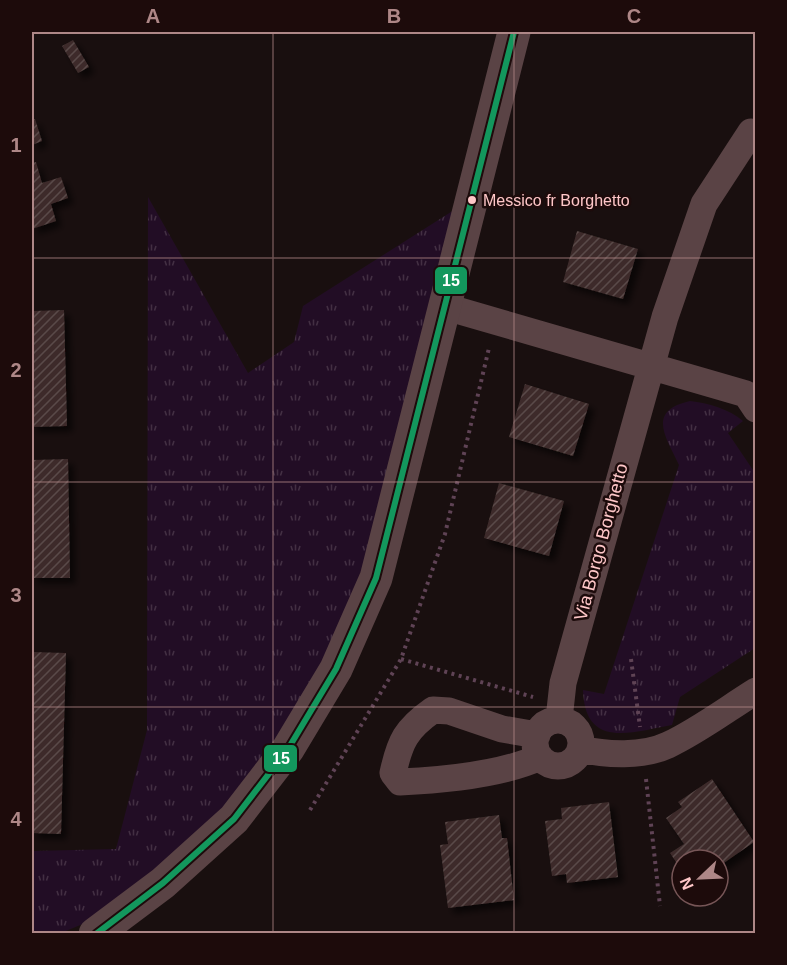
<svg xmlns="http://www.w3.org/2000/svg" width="787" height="965" font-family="Arial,sans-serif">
  <defs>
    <pattern id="grass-tufts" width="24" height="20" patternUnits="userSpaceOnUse" patternTransform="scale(1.5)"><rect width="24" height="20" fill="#220d25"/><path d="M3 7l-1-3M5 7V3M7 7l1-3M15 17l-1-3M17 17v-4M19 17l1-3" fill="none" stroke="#432f43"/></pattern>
    <pattern id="building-hatch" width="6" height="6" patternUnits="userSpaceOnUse" patternTransform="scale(1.5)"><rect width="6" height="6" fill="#3d2c2b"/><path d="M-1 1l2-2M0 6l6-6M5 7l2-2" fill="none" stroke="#5a4948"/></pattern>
    <filter id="shadow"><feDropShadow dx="5.5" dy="5.5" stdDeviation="3" flood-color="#0009"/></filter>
  </defs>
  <rect width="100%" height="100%" fill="#190f0f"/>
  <path fill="url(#grass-tufts)" d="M484 191 458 311 291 760 167 889 61 933H32V851L116 849 147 730 148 197 248 373 294 342 303 306Z
    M690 401C708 403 729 409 743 421L728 433 755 473V648L680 697 672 725C632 732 585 750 583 690L604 694 679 465C666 437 646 411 690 401Z"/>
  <path fill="url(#building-hatch)" filter="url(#shadow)" d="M73 40 89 67 78 73 62 46Z
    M35 119 42 141 32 145V120Z
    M36 162 42 183 61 177 68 198 51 204 56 221 32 229V163Z
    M577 231 638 249 623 299 563 282Z
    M64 310 67 426 32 427V311Z
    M525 384 589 404 573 456 509 437Z
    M68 459 70 578H32V460Z
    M499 483 564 501 549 556 484 538Z
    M32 652 66 653 61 834 32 833Z
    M712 779 754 842 718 867V860H682V871L670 853 684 844 666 818 682 807 678 802Z
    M609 802 618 877 567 883 566 874 552 876 545 821 562 819 561 808Z
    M499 815 502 838H507L514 900 448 908 440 845 448 844 445 822Z"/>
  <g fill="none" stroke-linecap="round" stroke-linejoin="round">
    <path stroke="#5f4355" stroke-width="4" stroke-dasharray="3 4.5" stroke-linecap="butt" d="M401 659 533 697
      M631 659 640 727
      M646 779 660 906
      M310 810 401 659 445 534 489 348"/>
    <path stroke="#5a4345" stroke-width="27" d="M446 307 746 394 756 409
      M559 719 563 683 665 317 704 204 751 132
      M535 743a23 23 0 1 1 46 0a23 23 0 1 1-46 0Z
      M537 735 502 729 449 711 433 710C406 729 400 741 393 773L400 782C444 780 501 775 540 757
      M580 749C606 755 643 757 668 745 698 731 727 709 756 691"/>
    <path stroke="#5a4345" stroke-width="33" d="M95 934 163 883 234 819 288 749 336 669 376 578 514 32"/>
    <defs>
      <path id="bus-1" d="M96 934 163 883 234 819 288 749 336 669 376 578 514 32"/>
    </defs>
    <use href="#bus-1" stroke="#1d0b0b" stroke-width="10"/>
    <use href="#bus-1" stroke="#13975d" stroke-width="6"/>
  </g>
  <path fill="none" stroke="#ae8787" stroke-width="1.5" stroke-opacity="0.55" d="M273 32V934M514 32V934M32 258H756M32 482H756M32 707H756"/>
  <circle fill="#ffc7c8" stroke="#1d0b0b" stroke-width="2" cx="472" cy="200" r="5"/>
  <g text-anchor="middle" stroke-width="5" stroke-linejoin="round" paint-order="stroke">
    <g font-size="16" fill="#ffc7c8" stroke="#1d0b0b" text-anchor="start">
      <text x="483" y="206">Messico fr Borghetto</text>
    </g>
    <g font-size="18" fill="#ffc7c8" stroke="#1d0b0b">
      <text transform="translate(601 542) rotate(-75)" y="6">Via Borgo Borghetto</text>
    </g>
  </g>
  <g stroke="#1d0b0b" stroke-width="2">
    <rect x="434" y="266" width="34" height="29" rx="6" fill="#13975d"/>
    <rect x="263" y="744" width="35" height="29" rx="6" fill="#13975d"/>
  </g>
  <g font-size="16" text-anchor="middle" font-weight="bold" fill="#fff">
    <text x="451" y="286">15</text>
    <text x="281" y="764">15</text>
  </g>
  <rect width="787" height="965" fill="none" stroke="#1d0b0b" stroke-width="66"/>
  <g transform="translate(700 878) rotate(247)"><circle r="28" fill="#1d0b0b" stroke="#775657" stroke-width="1.5"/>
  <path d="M0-4.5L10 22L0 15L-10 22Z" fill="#ae8787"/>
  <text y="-9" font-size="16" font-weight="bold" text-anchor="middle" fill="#ffc7c8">N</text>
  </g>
  <rect x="33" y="33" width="721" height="899" fill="none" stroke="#ae8787" stroke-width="2"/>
  <g font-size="20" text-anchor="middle" font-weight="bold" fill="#ae8787">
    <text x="153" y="23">A</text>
    <text x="394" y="23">B</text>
    <text x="634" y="23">C</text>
    <text x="16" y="152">1</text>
    <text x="16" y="377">2</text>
    <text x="16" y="602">3</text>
    <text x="16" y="826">4</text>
  </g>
</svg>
